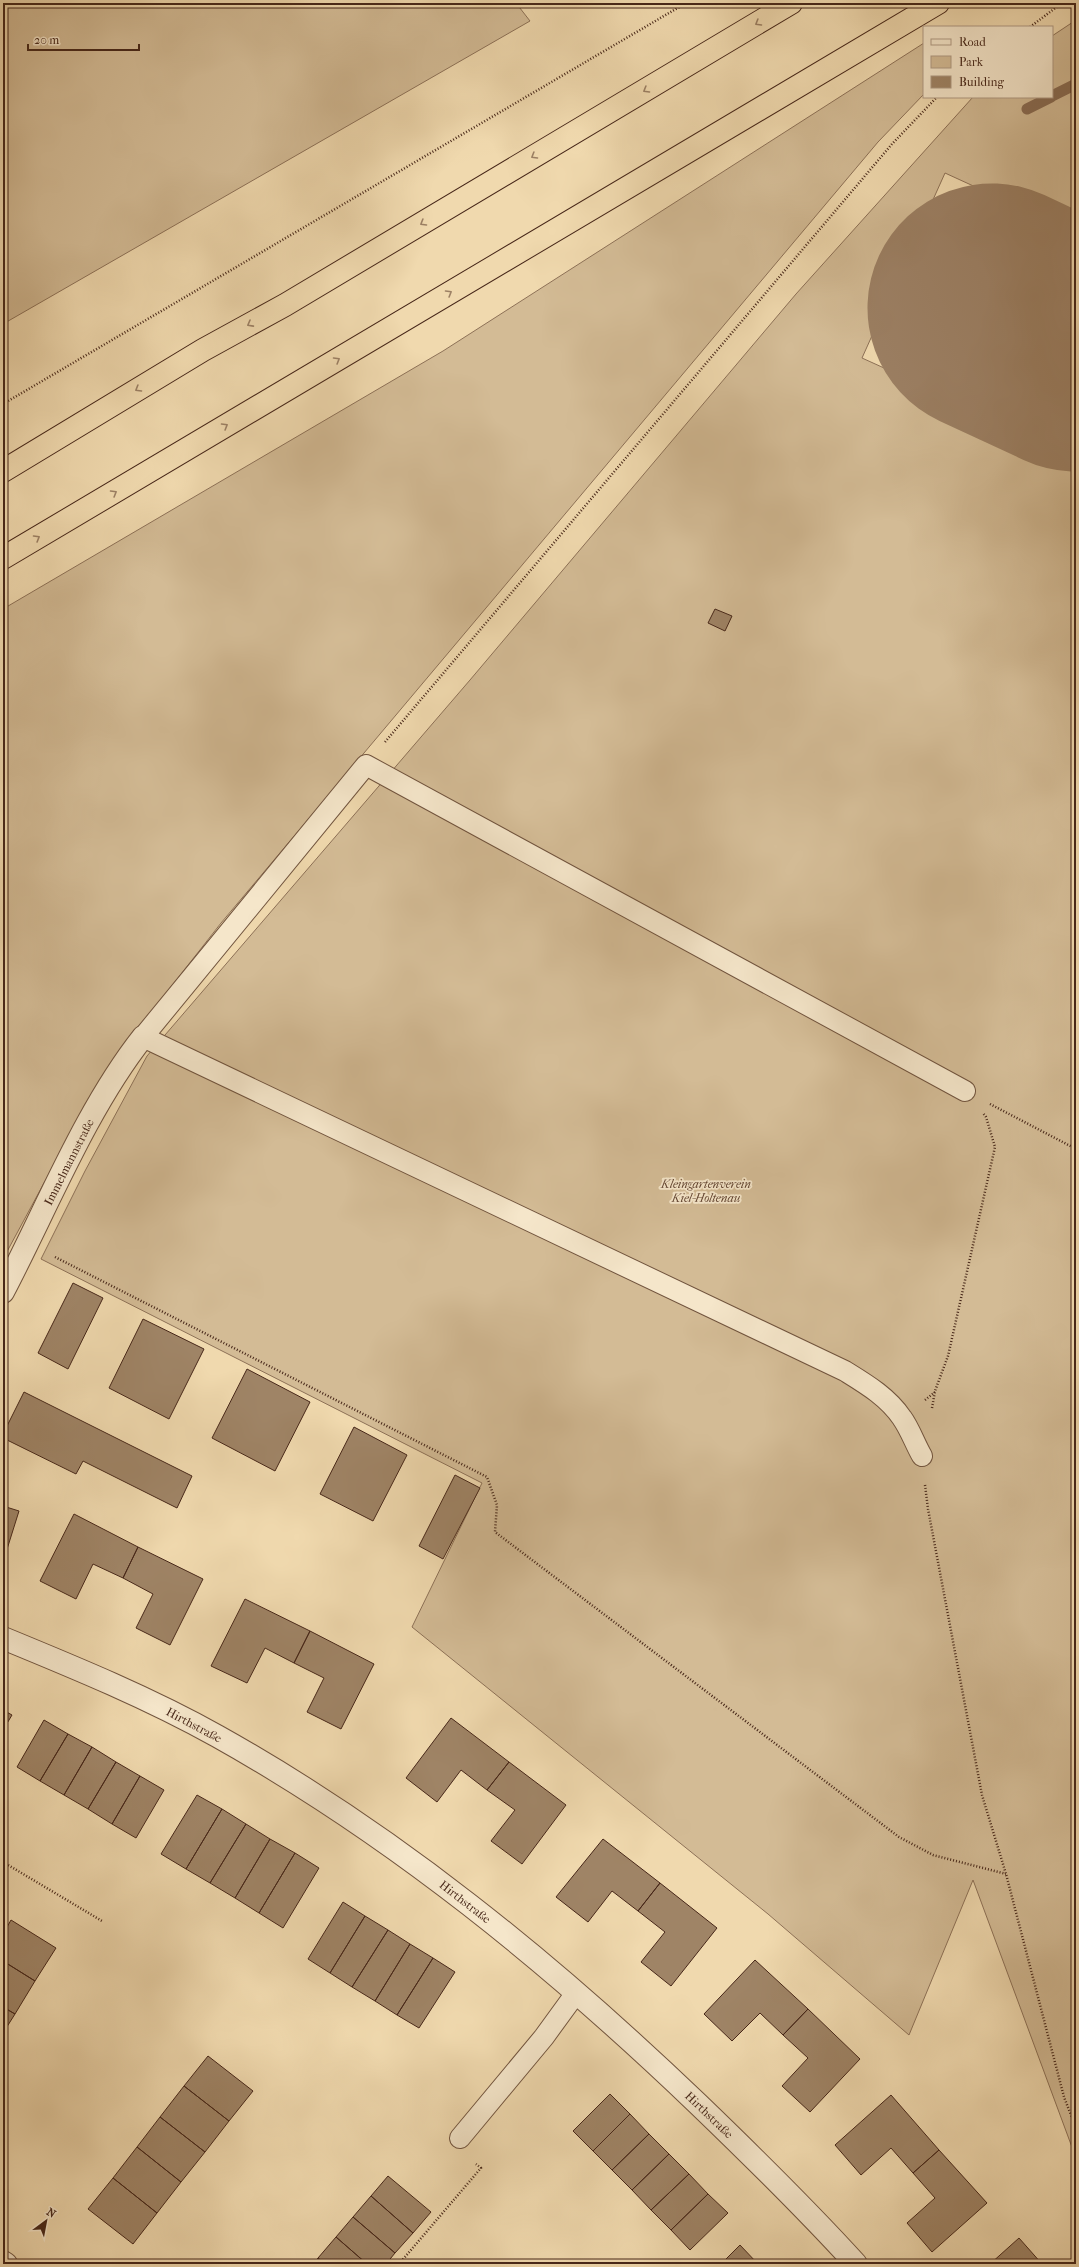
<svg xmlns="http://www.w3.org/2000/svg" width="1079" height="2267" font-family="'IM FELL French Canon',serif">
  <rect width="100%" height="100%" fill="#f0d9ae"/>
  <filter id="stains"><feTurbulence type="fractalNoise" baseFrequency=".005" numOctaves="4"/><feColorMatrix values="0 0 0 0 .2 0 0 0 0 .09 0 0 0 0 .02 0 0 0 .5 -.17"/></filter>
  <radialGradient id="worn" r=".72"><stop offset=".6" stop-color="#630" stop-opacity="0"/><stop offset="1" stop-color="#630" stop-opacity=".3"/></radialGradient>
  <path fill="#d3bb95" stroke="#8d7157" d="M3 3H516L530 21 3 324Z
    M1076 20V233L945 173 862 358 1076 455V2158L973 1880 909 2035 768 1914 412 1627 482 1483 41 1259 85 1171 147 1056 470 680 796 294 973 97H1052V36Z
    M924 43V94L878 142 221 923 120 1052 44 1183 3 1259V609L443 351Z"/>
  <g fill="none" stroke-linecap="round" stroke-linejoin="round">
    <path stroke="#8a6d54" stroke-width="11" d="M1052 96 1076 84
      M1027 109 1051 97"/>
    <path stroke="#9c8064" stroke-width="249" d="M992 308 1076 347"/>
  </g>
  <path fill="#9f8466" stroke="#472719" d="M715 609 732 616 725 631 708 623Z
    M73 1283 103 1298 68 1369 38 1353Z
    M143 1319 204 1349 169 1419 109 1388Z
    M247 1369 310 1402 275 1471 212 1438Z
    M24 1392 192 1476 177 1508 83 1461 76 1474 3 1438V1434Z
    M354 1427 407 1455 373 1521 320 1494Z
    M455 1475 480 1488 443 1559 419 1546Z
    M3 1506 19 1511 3 1562Z
    M74 1514 138 1547 123 1578 93 1564 76 1599 40 1581Z
    M138 1547 203 1579 170 1645 136 1628 153 1594 123 1578Z
    M245 1599 310 1631 294 1663 265 1648 247 1683 211 1666Z
    M310 1631 374 1664 341 1729 307 1712 324 1678 294 1663Z
    M3 1710 12 1715 3 1730Z
    M451 1718 509 1762 487 1790 461 1770 437 1802 406 1778Z
    M44 1720 68 1734 40 1781 17 1767Z
    M68 1734 92 1747 64 1795 40 1781Z
    M92 1747 116 1762 88 1809 64 1795Z
    M116 1762 140 1776 112 1824 88 1809Z
    M509 1762 566 1805 522 1864 491 1841 515 1810 487 1790Z
    M140 1776 164 1790 136 1838 112 1824Z
    M197 1795 222 1809 186 1869 161 1854Z
    M222 1809 246 1824 210 1883 186 1869Z
    M246 1824 270 1839 235 1898 210 1883Z
    M270 1839 295 1853 259 1913 235 1898Z
    M603 1839 660 1883 638 1911 612 1891 588 1922 556 1897Z
    M295 1853 319 1868 283 1928 259 1913Z
    M660 1883 717 1928 671 1986 641 1962 665 1932 638 1911Z
    M343 1902 365 1916 330 1973 308 1959Z
    M365 1916 388 1930 352 1987 330 1973Z
    M11 1920 56 1948 35 1981 3 1961V1934Z
    M388 1930 410 1944 375 2001 352 1987Z
    M410 1944 433 1958 397 2015 375 2001Z
    M433 1958 455 1972 419 2028 397 2015Z
    M755 1960 808 2009 783 2035 760 2013 732 2041 704 2014Z
    M3 1961 35 1981 15 2014 3 2007Z
    M3 2007 15 2014 3 2033Z
    M808 2009 860 2059 810 2112 782 2086 808 2058 783 2035Z
    M208 2056 253 2091 229 2121 184 2086Z
    M184 2086 229 2121 205 2152 160 2117Z
    M610 2094 630 2114 593 2151 573 2131Z
    M891 2095 939 2150 913 2173 891 2148 861 2175 835 2145Z
    M630 2114 649 2134 612 2170 593 2151Z
    M160 2117 205 2152 181 2182 137 2147Z
    M649 2134 669 2154 632 2190 612 2170Z
    M137 2147 181 2182 157 2213 113 2178Z
    M939 2150 987 2203 932 2252 907 2223 935 2198 913 2173Z
    M669 2154 689 2174 651 2210 632 2190Z
    M689 2174 708 2194 671 2230 651 2210Z
    M388 2176 431 2212 413 2233 371 2196Z
    M113 2178 157 2213 133 2244 88 2209Z
    M708 2194 728 2213 690 2250 671 2230Z
    M371 2196 413 2233 395 2253 353 2217Z
    M353 2217 395 2253 386 2264H367L336 2237Z
    M336 2237 367 2264H325L318 2258Z
    M1019 2238 1042 2264H990Z
    M740 2245 758 2264H721Z
    M318 2258 325 2264H312Z"/>
  <g fill="none" stroke-linecap="round" stroke-linejoin="round">
    <defs>
      <path id="lane" d="M922 1456C915 1444 910 1429 902 1418 888 1397 866 1384 845 1371L143 1037 366 765 965 1091
        M460 2138 544 2037 576 1993"/>
      <path id="street" d="M3 1292C46 1210 86 1109 143 1037
        M3 1638C76 1668 149 1698 217 1736 394 1835 552 1964 698 2104 752 2156 805 2208 856 2264
        M3 2262 6 2264"/>
      <path id="highway" d="M3 471 203 350 285 305 791 3
        M3 558 938 3"/>
    </defs>
    <use href="#lane" stroke="#71543e" stroke-width="22"/>
    <use href="#street" stroke="#71543e" stroke-width="24"/>
    <use href="#highway" stroke="#472719" stroke-width="24"/>
    <path stroke="#472719" stroke-width="2.5" stroke-dasharray="1 2" stroke-linecap="butt" d="M1030 27 1062 3
      M3 404 686 3
      M385 742 892 144 937 97
      M990 1104 1076 1149
      M55 1257 487 1477 497 1505 495 1532 899 1837 933 1855 1006 1874
      M925 1400 935 1392
      M932 1408 935 1391 948 1356 995 1147 986 1117 983 1113
      M925 1485 928 1509 982 1795 1006 1874 1064 2097 1076 2128
      M3 1862 102 1921
      M399 2264 481 2168 476 2164"/>
    <use href="#lane" stroke="#f5e6ca" stroke-width="20"/>
    <use href="#street" stroke="#f5e6ca" stroke-width="22"/>
    <use href="#highway" stroke="#f0d9ae" stroke-width="22"/>
  </g>
  <defs><path id="oneway-chevron" d="M-2-3.5L2.5 0L-2 3.5" fill="none" stroke-width="1.6" stroke-linecap="round" stroke-linejoin="round"/></defs>
  <g stroke="#9c8064">
    <use href="#oneway-chevron" transform="translate(758 23) rotate(149)"/>
    <use href="#oneway-chevron" transform="translate(646 90) rotate(149)"/>
    <use href="#oneway-chevron" transform="translate(534 156) rotate(149)"/>
    <use href="#oneway-chevron" transform="translate(423 223) rotate(149)"/>
    <use href="#oneway-chevron" transform="translate(449 293) rotate(-31)"/>
    <use href="#oneway-chevron" transform="translate(250 324) rotate(151)"/>
    <use href="#oneway-chevron" transform="translate(337 360) rotate(-31)"/>
    <use href="#oneway-chevron" transform="translate(138 389) rotate(149)"/>
    <use href="#oneway-chevron" transform="translate(225 426) rotate(-31)"/>
    <use href="#oneway-chevron" transform="translate(114 493) rotate(-31)"/>
    <use href="#oneway-chevron" transform="translate(37 538) rotate(-31)"/>
  </g>
  <g text-anchor="middle" stroke-width="3.5" stroke-linejoin="round" paint-order="stroke">
    <g font-size="12" fill="#472719" stroke="#f5e6ca">
      <text transform="translate(69 1162) rotate(-63)" y="4">Immelmannstraße</text>
      <text transform="translate(194 1725) rotate(28)" y="4">Hirthstraße</text>
      <text transform="translate(465 1902) rotate(38)" y="4">Hirthstraße</text>
      <text transform="translate(709 2115) rotate(44)" y="4">Hirthstraße</text>
    </g>
    <g font-size="12" font-style="italic" fill="#634532" stroke="#f5e6ca">
      <text x="706" y="1188">Kleingartenverein<tspan x="706" dy="14">Kiel-Holtenau</tspan></text>
    </g>
  </g>
  <rect width="1079" height="2267" fill="none" stroke="#f0d9ae" stroke-width="16"/>
  <rect x="4" y="4" width="1071" height="2259" fill="none" stroke="#472719" stroke-width="2"/>
  <rect x="8" y="8" width="1063" height="2251" fill="none" stroke="#472719"/>
  <rect x="923" y="26" width="130" height="72" fill="#f5e6ca" stroke="#af9a83"/>
  <rect x="931" y="39" width="20" height="6" fill="#f5e6ca" stroke="#af9a83"/>
  <text x="959" y="46" font-size="12" fill="#472719">Road</text>
  <rect x="931" y="56" width="20" height="12" fill="#d3bb95" stroke="#af9a83"/>
  <text x="959" y="66" font-size="12" fill="#472719">Park</text>
  <rect x="931" y="76" width="20" height="12" fill="#9f8466" stroke="#af9a83"/>
  <text x="959" y="86" font-size="12" fill="#472719">Building</text>
  <g transform="translate(46 2221) rotate(32)" stroke="#f5e6ca" stroke-width="3" paint-order="stroke">
  <path d="M0-3L7 15L0 10L-7 15Z" fill="#472719"/>
  <text y="-6" font-size="11" font-weight="bold" text-anchor="middle" fill="#472719">N</text>
  </g>
  <path d="M28 44v6h111v-6" fill="none" stroke="#472719" stroke-width="2"/>
  <text x="34" y="44" font-size="12" fill="#472719" stroke="#f5e6ca" stroke-width="3" paint-order="stroke">20 m</text>
  <rect width="100%" height="100%" filter="url(#stains)"/>
  <rect width="100%" height="100%" fill="url(#worn)"/>
</svg>
